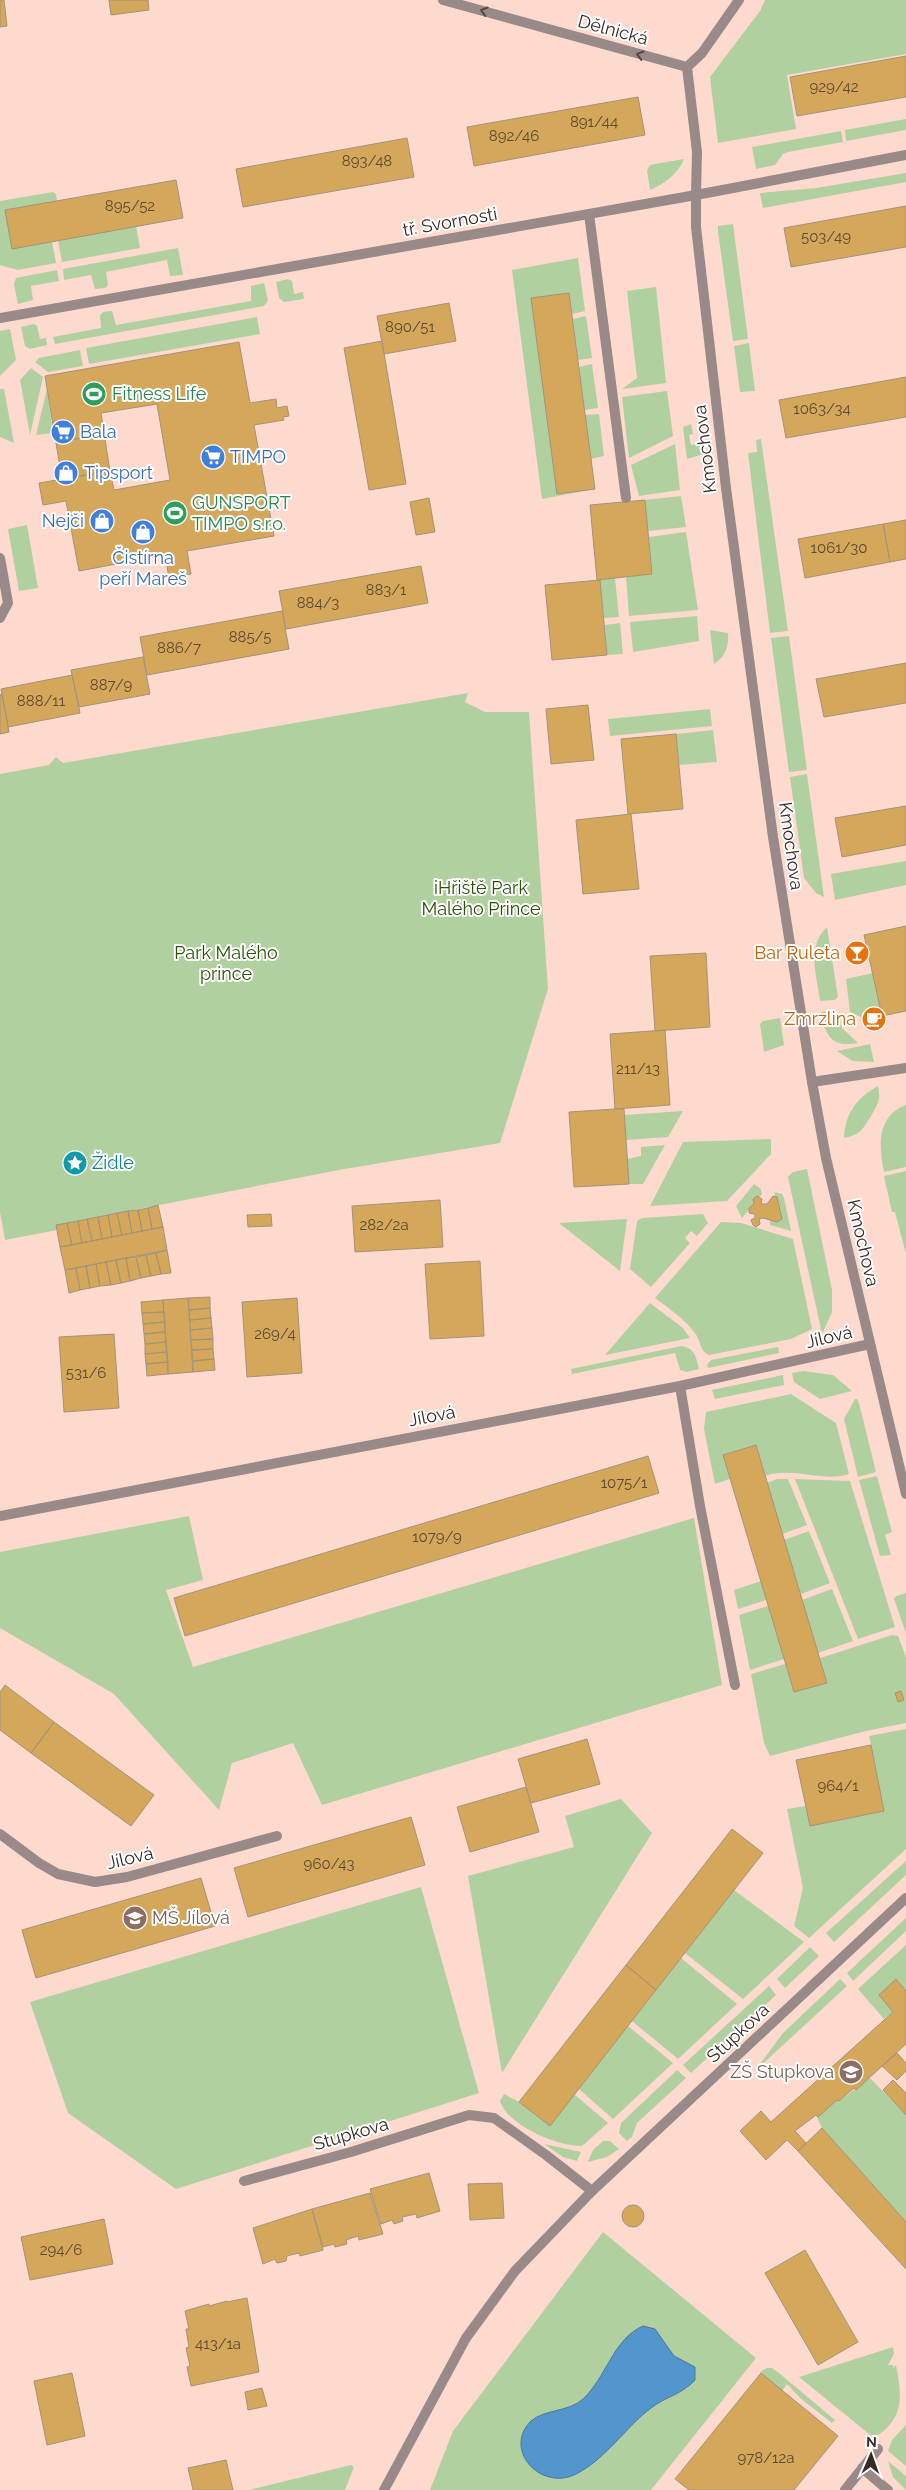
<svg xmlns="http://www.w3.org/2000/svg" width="906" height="2490" font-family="Raleway,sans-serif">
  <rect width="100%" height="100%" fill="#fddacd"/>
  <path fill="#b1d0a0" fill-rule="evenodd" d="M765 0H906V54L787 75 796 129 718 143 710 77 760 11Z
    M906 119V130L846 141 845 130Z
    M841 131 843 142 788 152 783 154 775 165 756 169 752 147Z
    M684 159C678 174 664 184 650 190L647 170 650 165Z
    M906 173V182L763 208 760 193 816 188Z
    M53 192 56 194 57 201 5 210 52 242 56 263 18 270 0 265V201Z
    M733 224 748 339 733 341 718 231V226Z
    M136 226 140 248 62 262 58 240Z
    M178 248 183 275 170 276 167 260 106 272 108 285 105 288 95 289 91 275 64 280 63 269Z
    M578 258 585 311 572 314 557 494 595 489 542 499 512 270Z
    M57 270 59 281 31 286 33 300 18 304 14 284 16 278Z
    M288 279 292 281 294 294 303 292 304 299 284 302 279 298 276 282Z
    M264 283 268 300 264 306 55 344 53 337 101 328 100 315 103 312 112 311 116 325 251 301V286Z
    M656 287 666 383 622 389 637 378 627 291Z
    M586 316 592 358 578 360 573 319Z
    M257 317 260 334 89 364 86 348Z
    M34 324 37 326 40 339 46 338 47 345 30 349 25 346 21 327Z
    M10 329 16 360 0 376V331Z
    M749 343 755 391 740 392 734 346Z
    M80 350 83 366 48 372 35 362 39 358Z
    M592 364 598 408 585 410 579 367Z
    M31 368 43 377 30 435 20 380Z
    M0 389H4L14 443 0 437Z
    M47 389 53 433 36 435Z
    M667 391 673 436 629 458 622 397Z
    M599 414 604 456 591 459 585 415Z
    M691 424 693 434 689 435 691 445 702 443 703 454 687 459 683 427Z
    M761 439 788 631 770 633 748 453 757 452 756 440Z
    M675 444 680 490 639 496 631 465Z
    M681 496 686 527 648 531 645 500Z
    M27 525 38 588 19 591 8 529Z
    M686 532 698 610 629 616 626 577 652 574 649 537Z
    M615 578 619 617 604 618 600 580Z
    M697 616 699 641 633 652 630 622Z
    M620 623 623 654 607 655 605 625Z
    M710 630 728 633C729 646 726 656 714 664Z
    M789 636 807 770 789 772 771 638Z
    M468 693 465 702 485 712H529L548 989 500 1143 339 1170 67 1223 57 1230 5 1240 0 1212V774L49 765 56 757 63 763Z
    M710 709 712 726 610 736 608 719Z
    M713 730 717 762 679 765 676 734Z
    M807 774 824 897 816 893 804 878 790 777Z
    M906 861V885L835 900 831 874Z
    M827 927 838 997 835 1000 820 1001C817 976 806 947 827 927Z
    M873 973 882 1016 868 1020 850 1012 846 979Z
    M833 1011 840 1016 842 1028 858 1043C832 1048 825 1036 821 1012Z
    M780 1018 784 1045 764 1052 760 1024 763 1021Z
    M870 1044 874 1062 853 1061 837 1051Z
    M878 1086C881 1100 878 1104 871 1116 863 1129 860 1135 844 1138 845 1113 857 1098 878 1086Z
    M906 1105V1167L884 1172C879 1147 876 1116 906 1105Z
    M683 1111 668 1137 626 1140 624 1115Z
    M771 1139V1154L727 1201 650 1206 683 1142Z
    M665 1145 643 1184H629L627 1159 641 1156V1147Z
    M807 1169 832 1290V1312L822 1334 788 1177 793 1172Z
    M906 1171V1254L895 1212H892L884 1176Z
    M754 1184 761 1189 762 1194 742 1218 736 1206Z
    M774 1192 782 1194 784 1198 791 1231 770 1225V1220L782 1219Z
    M703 1214 708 1223 697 1236 691 1231 685 1238 690 1243 651 1287 630 1269 637 1221 642 1218Z
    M627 1219 620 1271 559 1223Z
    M721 1222 741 1223 793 1239 812 1329 791 1339 709 1355C700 1352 701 1343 697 1336 686 1320 670 1309 655 1298Z
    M650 1303 683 1328 690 1338 605 1355Z
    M681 1346C695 1348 696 1357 699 1369L687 1372 680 1370 675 1353 572 1374 571 1369Z
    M778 1347 779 1353 708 1368 707 1365 711 1360Z
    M803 1371 833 1375 852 1391 820 1399 794 1382 792 1373Z
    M783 1375 784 1385 715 1399 712 1390Z
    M791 1394 836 1423 849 1474C825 1483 791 1466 765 1476L756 1445 723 1455 730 1479 715 1484 704 1429 706 1412Z
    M855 1399H857L859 1403 876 1472 858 1477 844 1419Z
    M877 1476 892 1532 885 1535 891 1555 880 1556 859 1480Z
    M777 1479H788L807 1525 782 1534 767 1483Z
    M795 1479 850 1481 895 1627 858 1639Z
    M189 1516 203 1580 166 1590 193 1667 694 1518 722 1685 322 1805 293 1743 232 1763 219 1810 114 1694 0 1628V1552Z
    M809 1531 830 1583 801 1594 784 1540Z
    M761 1581 766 1600 738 1609 734 1590Z
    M832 1589 853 1641 818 1653 802 1600Z
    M906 1593V1633L894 1599 896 1596Z
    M768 1606 784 1659 750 1670 739 1615Z
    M892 1635 898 1636 906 1657V1723L866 1731 770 1756 764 1743 751 1674 785 1664 794 1692 827 1683 820 1658Z
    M906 1729V1849L809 1938 794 1926 803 1888 787 1809 806 1806 811 1826 884 1811 869 1736Z
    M621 1799 652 1833 502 2073 468 1876 574 1847 565 1816Z
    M906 1861V1875L834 1942 826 1933Z
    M421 1887 479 2093 176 2189 68 2113 30 2002Z
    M734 1890 804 1942 743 1999 685 1953Z
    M906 1918V1931L853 1981 847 1973Z
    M906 1945V1991L896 1980 890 2009 893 2012 884 2019 858 1989Z
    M810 1947 819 1956 785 1988 777 1979Z
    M681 1958 737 2004 678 2059 632 2021Z
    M840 1979 847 1986 755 2071 783 2033Z
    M769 1986 776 1995 691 2073 683 2065Z
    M628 2026 673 2063 613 2119 579 2089Z
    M677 2070 686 2078 637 2123 632 2137 627 2141 619 2133 621 2123Z
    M870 2078 906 2115V2222L822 2128 816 2115 818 2117 837 2100 839 2101Z
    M504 2094 519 2102 550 2126 574 2094 608 2123 582 2146C558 2147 507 2125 500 2101Z
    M603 2141H610L619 2149 607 2157 588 2162 593 2150Z
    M544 2144 581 2152 577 2161 563 2157Z
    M603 2232 756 2358 651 2490H430L453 2431ZM655 2329 674 2356 695 2367 688 2388 652 2407 595 2460 521 2446C528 2403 558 2421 583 2399 600 2384 607 2358 623 2342 630 2336 646 2333 655 2329Z
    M893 2347 894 2354 888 2365H893V2368L896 2365C902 2396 905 2419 874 2438L799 2377Z
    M767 2368H772L779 2373 835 2420 832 2423 800 2398 787 2384 782 2391 760 2372Z
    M906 2425V2466L888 2451 892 2440Z
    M888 2461 906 2476V2490L893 2477Z
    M351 2465 354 2467 345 2490H249Z"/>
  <path fill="#5296cd" stroke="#4a769b" d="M643 2326 655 2329 674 2356 695 2367V2380C683 2394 665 2397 651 2408 625 2428 604 2461 574 2475 539 2490 503 2449 531 2421 545 2409 569 2412 583 2399 606 2378 613 2339 643 2326Z"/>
  <path fill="#d4a75b" stroke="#a49378" d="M0 0H4L7 26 0 27Z
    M109 0H148L149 10 111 15Z
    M906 56V97L797 116 790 77Z
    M638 97 645 135 474 166 467 127Z
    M407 138 414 177 243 207 236 169Z
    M176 180 183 218 12 249 5 210Z
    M906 206V247L791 267 784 228Z
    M569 293 595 489 557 494 531 298Z
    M449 303 456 341 384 354 377 316Z
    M382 341 406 484 369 490 344 348Z
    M239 342 250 403 276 399 277 408 287 406 289 416 283 417 284 420 254 425 274 536 187 551 191 574 169 578 165 555 79 571 66 501 43 505 39 483 110 471 114 490 170 480 157 404 101 413 104 433 56 443 45 376Z
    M906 377V417L786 438 779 400Z
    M104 433 110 471 62 479 56 443Z
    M429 498 435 532 416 535 410 502Z
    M645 500 652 574 597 580 590 505Z
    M906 520V559L890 562 883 524Z
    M883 524 890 562 805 578 798 539Z
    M421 566 428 603 286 629 279 591Z
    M600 580 607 655 552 660 545 585Z
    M282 611 289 649 147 675 140 637Z
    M143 657 150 694 79 707 71 670Z
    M906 663V703L824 717 816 679Z
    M72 675 80 713 8 727 1 689Z
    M2 694 9 732 0 734V695Z
    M588 705 594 760 551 764 546 709Z
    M676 734 683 809 628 814 621 739Z
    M906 806V845L842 857 835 818Z
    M631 814 639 889 583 894 576 820Z
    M906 926V1011L882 1016 864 935Z
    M706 953 710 1027 655 1031 650 956Z
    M876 1014 879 1018 877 1023 872 1024 869 1021 870 1016Z
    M665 1030 670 1105 615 1109 610 1034Z
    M615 1109H624L629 1184 574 1187 569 1112Z
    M757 1196 762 1199 761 1204H767L773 1196 777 1197 782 1219 777 1222 763 1218 759 1219 760 1224 756 1227 753 1225 751 1220 755 1218V1214L749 1213V1208L754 1204 753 1199Z
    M440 1200 443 1247 355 1252 352 1206Z
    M158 1205 163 1227 152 1229 148 1208Z
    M148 1208 152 1229 142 1231 138 1210Z
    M138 1210 142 1231 132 1233 128 1211Z
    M128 1211 132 1233 122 1235 117 1213Z
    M117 1213 122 1235 112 1237 108 1215Z
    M271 1214 272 1226 248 1227 247 1215Z
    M108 1215 112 1237 102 1239 98 1217Z
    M98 1217 102 1239 92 1241 87 1219Z
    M87 1219 92 1241 82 1243 78 1221Z
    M78 1221 82 1243 72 1245 67 1223Z
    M67 1223 72 1245 60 1247 56 1225Z
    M163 1227 167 1250 65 1270 60 1247Z
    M167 1250 171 1273 161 1274 156 1253Z
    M156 1253 161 1274 151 1276 146 1255Z
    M146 1255 151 1276 141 1278 136 1257Z
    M136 1257 141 1278 130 1281 126 1258Z
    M126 1258 130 1281 121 1283 116 1260Z
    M116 1260 121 1283 111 1285 106 1262Z
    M480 1261 484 1336 430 1339 425 1264Z
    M106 1262 111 1285 100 1286 96 1264Z
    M96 1264 100 1286 90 1288 86 1266Z
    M86 1266 90 1288 80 1290 76 1268Z
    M76 1268 80 1290 69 1293 65 1270Z
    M210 1297V1308L189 1310 188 1298Z
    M188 1298 193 1372 168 1374 163 1300Z
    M297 1298 302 1373 247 1377 242 1302Z
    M163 1300 164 1312 142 1313 141 1302Z
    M210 1308 211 1318 190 1320 189 1310Z
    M164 1312 165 1322 143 1324 142 1313Z
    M211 1318 212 1328 190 1330V1320Z
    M165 1322V1332L144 1334 143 1324Z
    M212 1328 213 1339 191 1340 190 1330Z
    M165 1332 166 1342 145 1344 144 1334Z
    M114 1334 119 1408 64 1412 59 1337Z
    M213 1339V1349L192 1350 191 1340Z
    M166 1342 167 1352 145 1354V1344Z
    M213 1349 214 1359 193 1361 192 1350Z
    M167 1352 168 1362 146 1364 145 1354Z
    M214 1359 215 1370 193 1372V1361Z
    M168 1362V1374L147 1376 146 1364Z
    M756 1445 827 1683 794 1692 723 1455Z
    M648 1456 659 1493 185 1636 174 1598Z
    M5 1685 54 1722 31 1753 0 1730V1692Z
    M901 1691 904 1700 898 1702 895 1693Z
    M54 1722 154 1795 131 1826 31 1753Z
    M587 1739 600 1784 531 1803 518 1759Z
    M871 1745 884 1811 810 1826 796 1760Z
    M526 1787 539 1832 470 1852 457 1807Z
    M411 1817 425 1865 248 1917 234 1868Z
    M732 1829 763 1853 656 1990 626 1965Z
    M201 1878 215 1926 36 1978 22 1930Z
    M626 1965 656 1990 550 2126 519 2102Z
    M896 1979 906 1991V2044L856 2090 854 2088 839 2101 837 2100 818 2117 816 2115 795 2131 806 2143 798 2151 787 2140 766 2160 740 2131 761 2111 771 2122 893 2012 879 1995Z
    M897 2053 906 2063V2071L897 2080 882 2066Z
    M893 2080 906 2093V2115L883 2090Z
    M822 2128 906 2222V2269L798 2151Z
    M429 2173 440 2211 417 2218 416 2214 402 2217 403 2221 394 2224 392 2220 381 2224 370 2189Z
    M502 2183 504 2218 470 2220 468 2184Z
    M370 2193 383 2234 359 2240 358 2236 346 2240 347 2244 335 2247 334 2244 323 2247 312 2209Z
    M622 2216a11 11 0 1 1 22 0a11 11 0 1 1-22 0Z
    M312 2209 323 2250 300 2256 299 2253 287 2256 286 2261 277 2263 275 2259 263 2264 253 2228Z
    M104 2219 113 2264 30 2280 21 2237Z
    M805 2250 858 2342 818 2365 765 2273Z
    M247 2298 259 2372 191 2386 187 2367 190 2366 186 2348 189 2347 186 2329H189L185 2311 209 2304V2306L227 2301V2302Z
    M72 2373 85 2436 47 2445 34 2381Z
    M761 2373 838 2436 794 2490H689L675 2479Z
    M262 2388 267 2406 248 2410 245 2392Z
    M226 2460 233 2490H193L188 2468Z"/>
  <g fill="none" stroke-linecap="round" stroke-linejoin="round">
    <path stroke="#998988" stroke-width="10" d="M443 0 687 67
      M687 67 702 53 739 0
      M589 214 626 498
      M0 318 696 195 697 152 687 67
      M0 558 8 603 0 618
      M812 1082 906 1068
      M680 1386 700 1506 735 1685
      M0 1516 680 1386 870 1344
      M0 1834 39 1863 58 1874 95 1882 127 1877 277 1836
      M244 2181 351 2152 469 2115 494 2118 546 2155 592 2191
      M862 2468 888 2490
      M845 2490 878 2449"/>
    <path stroke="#998988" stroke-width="10" d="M906 155 696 195V227L726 488 773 837 812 1082 826 1158 906 1494
      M384 2490 466 2338 515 2271 592 2191 906 1898"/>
  </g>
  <defs><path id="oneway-chevron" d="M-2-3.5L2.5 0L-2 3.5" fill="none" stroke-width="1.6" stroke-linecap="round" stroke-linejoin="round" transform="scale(1.25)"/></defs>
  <g stroke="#544643">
    <use href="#oneway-chevron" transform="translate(484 11) rotate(-164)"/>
    <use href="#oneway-chevron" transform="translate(640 55) rotate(-165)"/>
  </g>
  <defs>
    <symbol id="stadium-disc" viewBox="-11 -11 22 22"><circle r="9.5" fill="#2e9e5b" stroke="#fff"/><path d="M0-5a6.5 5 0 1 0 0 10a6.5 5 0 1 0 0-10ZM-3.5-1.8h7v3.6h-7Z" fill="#fff"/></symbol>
    <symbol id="supermarket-disc" viewBox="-11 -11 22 22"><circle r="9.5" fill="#3f7fe0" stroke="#fff"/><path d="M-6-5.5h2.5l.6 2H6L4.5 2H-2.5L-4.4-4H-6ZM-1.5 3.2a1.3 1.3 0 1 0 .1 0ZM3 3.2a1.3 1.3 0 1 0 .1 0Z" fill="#fff"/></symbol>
    <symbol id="shop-disc" viewBox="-11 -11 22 22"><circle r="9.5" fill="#3f7fe0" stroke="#fff"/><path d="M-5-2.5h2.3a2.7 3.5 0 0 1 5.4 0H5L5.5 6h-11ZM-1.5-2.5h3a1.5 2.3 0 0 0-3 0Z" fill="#fff"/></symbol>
    <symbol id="bar-disc" viewBox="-11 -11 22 22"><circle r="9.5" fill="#e8710a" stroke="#fff"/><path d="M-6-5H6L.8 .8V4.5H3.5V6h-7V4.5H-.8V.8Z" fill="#fff"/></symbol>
    <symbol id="cafe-disc" viewBox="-11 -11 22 22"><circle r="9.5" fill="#e8710a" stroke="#fff"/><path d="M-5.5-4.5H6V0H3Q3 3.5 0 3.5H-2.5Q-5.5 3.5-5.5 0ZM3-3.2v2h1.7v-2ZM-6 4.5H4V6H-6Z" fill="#fff"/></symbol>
    <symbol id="sight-disc" viewBox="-11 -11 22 22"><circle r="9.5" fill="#0f9aa8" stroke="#fff"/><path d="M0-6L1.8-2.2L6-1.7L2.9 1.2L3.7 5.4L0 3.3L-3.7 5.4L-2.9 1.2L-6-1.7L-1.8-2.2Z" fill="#fff"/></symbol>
    <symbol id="school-disc" viewBox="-11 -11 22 22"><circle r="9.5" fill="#8d6e63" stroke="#fff"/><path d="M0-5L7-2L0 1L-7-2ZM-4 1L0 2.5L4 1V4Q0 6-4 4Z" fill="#fff"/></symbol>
  </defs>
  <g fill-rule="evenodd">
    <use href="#stadium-disc" x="80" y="380" width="28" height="28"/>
    <use href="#supermarket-disc" x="49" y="418" width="28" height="28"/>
    <use href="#supermarket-disc" x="199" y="443" width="28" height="28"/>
    <use href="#shop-disc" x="52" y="459" width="28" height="28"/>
    <use href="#stadium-disc" x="161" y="499" width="28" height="28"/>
    <use href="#shop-disc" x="88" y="507" width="28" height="28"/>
    <use href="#shop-disc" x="129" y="518" width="28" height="28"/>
    <use href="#bar-disc" x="843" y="939" width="28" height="28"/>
    <use href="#cafe-disc" x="860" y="1005" width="28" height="28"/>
    <use href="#sight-disc" x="61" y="1149" width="28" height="28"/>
    <use href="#school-disc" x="121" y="1904" width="28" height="28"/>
    <use href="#school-disc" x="837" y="2058" width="28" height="28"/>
  </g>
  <g text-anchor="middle" stroke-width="4" stroke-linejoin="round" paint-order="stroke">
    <g font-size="15" fill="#5e4932">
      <text x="834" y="92">929/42</text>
      <text x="594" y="127">891/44</text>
      <text x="514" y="141">892/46</text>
      <text x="367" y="166">893/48</text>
      <text x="130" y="211">895/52</text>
      <text x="826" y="242">503/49</text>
      <text x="410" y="332">890/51</text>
      <text x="822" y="414">1063/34</text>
      <text x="839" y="553">1061/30</text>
      <text x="386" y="595">883/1</text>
      <text x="318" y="608">884/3</text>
      <text x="250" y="642">885/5</text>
      <text x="179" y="653">886/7</text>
      <text x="111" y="690">887/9</text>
      <text x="41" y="706">888/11</text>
      <text x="638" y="1074">211/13</text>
      <text x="384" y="1230">282/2a</text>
      <text x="275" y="1339">269/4</text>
      <text x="86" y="1378">531/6</text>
      <text x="624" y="1488">1075/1</text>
      <text x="437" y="1542">1079/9</text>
      <text x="838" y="1791">964/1</text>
      <text x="329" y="1869">960/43</text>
      <text x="61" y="2255">294/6</text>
      <text x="218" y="2349">413/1a</text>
      <text x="766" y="2463">978/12a</text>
    </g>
    <g font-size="18" fill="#372a25" stroke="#fff">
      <text transform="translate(613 30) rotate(15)" y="6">Dělnická</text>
      <text transform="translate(450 222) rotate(-10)" y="6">tř. Svornosti</text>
      <text transform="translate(705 449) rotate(-97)" y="6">Kmochova</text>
      <text transform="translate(791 846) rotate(82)" y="6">Kmochova</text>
      <text transform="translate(863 1243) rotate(77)" y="6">Kmochova</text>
      <text transform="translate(829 1337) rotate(-13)" y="6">Jílová</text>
      <text transform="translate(432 1416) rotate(-11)" y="6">Jílová</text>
      <text transform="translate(130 1858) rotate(-13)" y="6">Jílová</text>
      <text transform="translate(738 2033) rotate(-43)" y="6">Stupkova</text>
      <text transform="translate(351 2134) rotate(-16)" y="6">Stupkova</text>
    </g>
    <g font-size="18" fill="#27864d" stroke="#fff" text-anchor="start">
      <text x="112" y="400">Fitness Life</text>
      <text x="192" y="509">GUNSPORT<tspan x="192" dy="21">TIMPO s.r.o.</tspan></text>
    </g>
    <g font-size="18" fill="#366cbe" stroke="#fff" text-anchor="start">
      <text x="80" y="438">Bala</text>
      <text x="230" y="463">TIMPO</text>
      <text x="84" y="479">Tipsport</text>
      <text x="84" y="527" text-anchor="end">Nejči</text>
      <text x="143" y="564" text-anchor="middle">Čistírna<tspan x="143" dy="21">peří Mareš</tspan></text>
    </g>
    <g font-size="18" fill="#2b5308" stroke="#fff">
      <text x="481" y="894">iHřiště Park<tspan x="481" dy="21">Malého Prince</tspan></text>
      <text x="226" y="959">Park Malého<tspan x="226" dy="21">prince</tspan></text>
    </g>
    <g font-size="18" fill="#c56008" stroke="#fff" text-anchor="end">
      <text x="840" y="959">Bar Ruleta</text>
      <text x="856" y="1025">Zmrzlina</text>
    </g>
    <g font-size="18" fill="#0d838f" stroke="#fff" text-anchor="start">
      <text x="92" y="1169">Židle</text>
    </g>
    <g font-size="18" fill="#785e54" stroke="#fff" text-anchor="start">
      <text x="152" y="1924">MŠ Jílová</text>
      <text x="834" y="2078" text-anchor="end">ZŠ Stupkova</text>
    </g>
  </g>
  <g transform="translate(871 2455) rotate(2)" stroke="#ffffff" stroke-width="4" paint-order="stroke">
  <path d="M0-4L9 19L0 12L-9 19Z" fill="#372a25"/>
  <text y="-8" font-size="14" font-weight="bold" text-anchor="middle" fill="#372a25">N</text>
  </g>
</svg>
